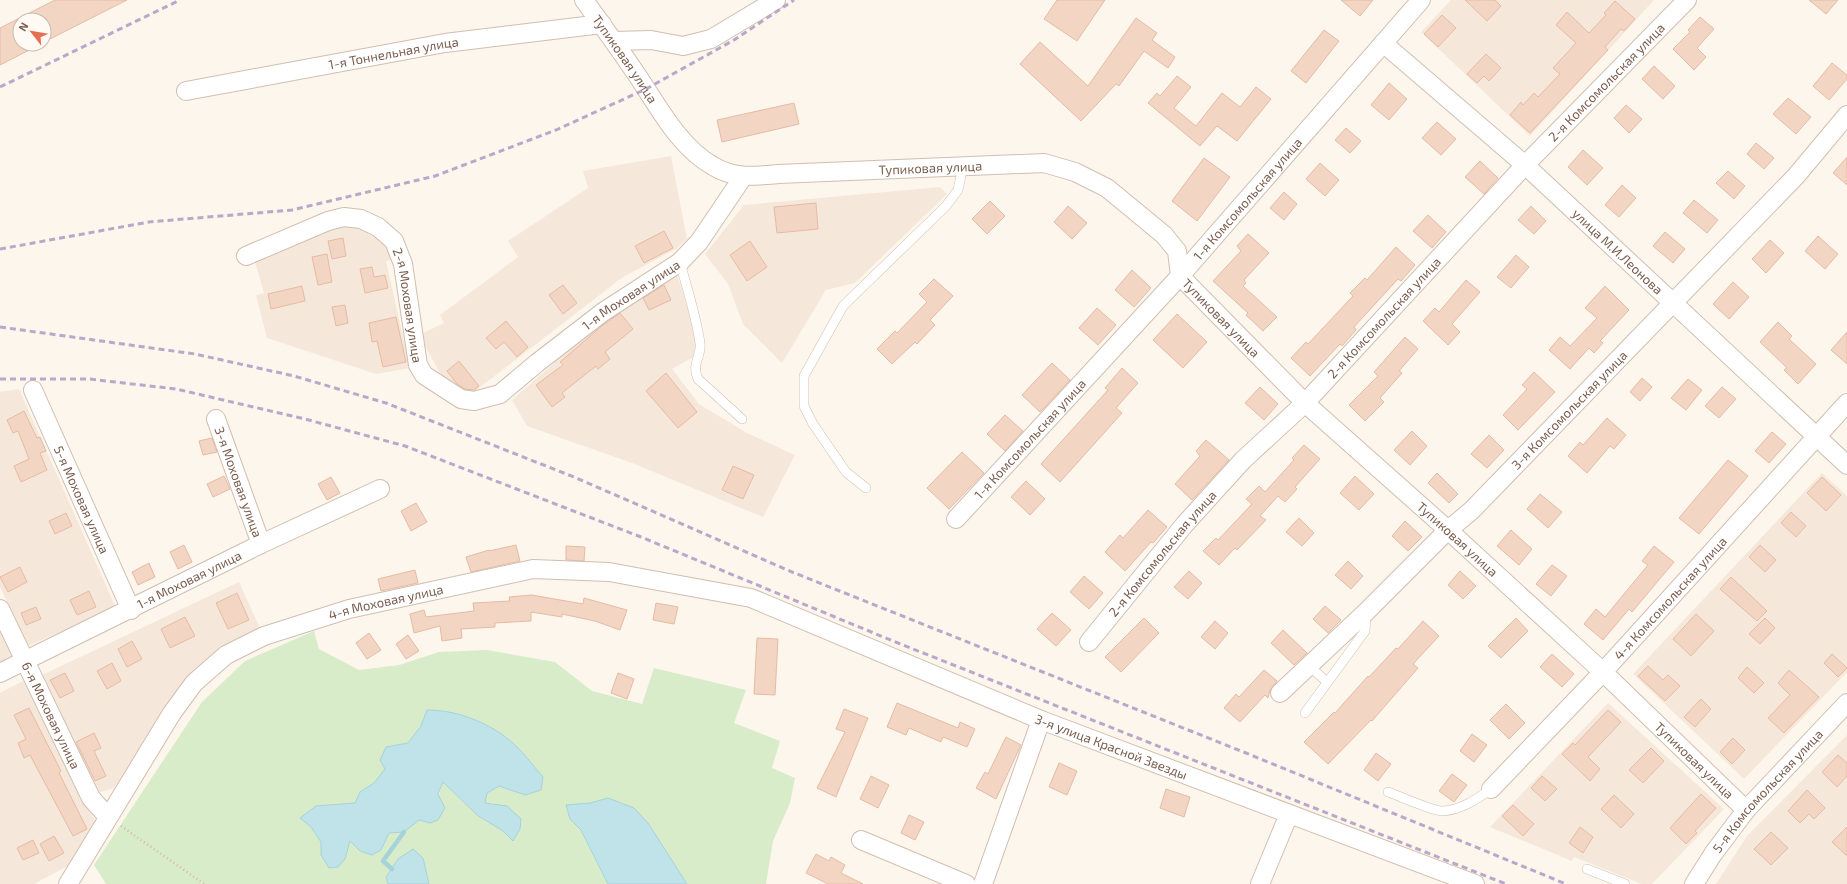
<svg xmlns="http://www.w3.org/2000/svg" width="1847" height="884" font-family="'Exo 2',sans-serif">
  <rect width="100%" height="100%" fill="#fdf6ec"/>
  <path fill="#f5e8da" d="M1451 0H1654L1530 136 1421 32Z
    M671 156 687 239 676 249 623 277 466 398 440 373 419 335 444 323 440 315 518 257 508 241 588 188 583 171Z
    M940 187 947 194 855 283 826 290 782 363 743 324 728 284 705 254 744 205Z
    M353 223 389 244 393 259 386 261 410 368 376 374 267 338 256 295 264 293 254 258 333 225Z
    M677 274 698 343 695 356 672 369 699 404 747 433 795 455 763 517 632 463 527 426 512 400 600 323Z
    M19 389 116 608 28 646 0 587V392Z
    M1822 473 1847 496V672L1744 779 1633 674Z
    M239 582 260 628 220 648 187 678 114 788 94 794 42 675Z
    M0 624 16 658 0 666Z
    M23 681 97 825 77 861 34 884H0V693Z
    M1608 703 1724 809 1652 884H1642L1574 857 1572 861 1490 827Z
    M1847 735V884H1716L1747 836Z"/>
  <path fill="#d8ecc9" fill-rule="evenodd" d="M314 631 319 649 359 670 399 665 439 652 487 650 555 662 592 691 642 704 654 668 746 690 734 723 780 741 772 768 795 778 790 803 773 841 766 884H687L667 854 608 798 590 803 567 805 570 819 581 830 608 884H429L423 858 398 859 386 877 388 884H106L94 865 202 702 245 661ZM438 710C468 716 497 726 519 749 528 757 535 768 543 777L541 790 525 795 499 786 487 793 485 803H493L513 841 503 831 477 815 443 782 430 823 419 820 404 832 389 833 381 850 360 851 350 841 349 846 321 855V842L311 827 316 806 355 803 360 792 374 783 385 769 386 747 408 743 421 726Z"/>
  <path fill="#bfe3e8" stroke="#a5d3da" d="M427 710C460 710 496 725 519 749 528 758 535 768 543 777L541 790 525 795 499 786 487 793 485 803 507 806 521 819 520 829 513 841 503 831 477 815 443 782 438 794 445 808 438 820 430 823 419 820 404 832 389 833 381 850 372 855 360 851 350 841 345 859 338 867 329 868 321 855V842L311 827 300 818 316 806 355 803 360 792 374 783 385 769 380 760 386 747 408 743 421 726Z
    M608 798 634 808 648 823 687 884H608L581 830 570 819 566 805 590 803Z
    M413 849 423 858 429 884H388L386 877 398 859Z"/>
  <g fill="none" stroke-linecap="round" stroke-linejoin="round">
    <path stroke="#a5d3da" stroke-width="4.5" d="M392 869 383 861 404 832"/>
  </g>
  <path fill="#f3d5c3" stroke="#e6bba3" d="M55 0H127L44 42V20H20V44H41L0 65V28Z
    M1057 0H1105L1077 41 1044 19Z
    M1341 0H1373L1360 16Z
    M1465 0H1495L1501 6 1487 21Z
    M1809 0H1838L1826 14Z
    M1615 1 1635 19 1624 31 1621 29 1605 47 1608 50 1530 133 1510 115 1521 102 1523 105 1534 93 1538 97 1560 74 1553 68 1576 43 1556 25 1567 12 1589 33 1606 15 1604 13Z
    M1442 15 1456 28 1438 47 1424 34Z
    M1700 17 1714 29 1697 48 1706 57 1694 70 1673 49 1690 32 1688 30Z
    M1136 18 1157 33 1152 40 1175 57 1168 68 1144 51 1119 86 1116 84 1081 121 1020 64 1040 42 1088 86Z
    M1324 30 1339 41 1306 83 1291 71Z
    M1486 54 1501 68 1489 81 1484 76 1477 83 1467 74Z
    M1832 63 1847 75V79L1829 100 1813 86Z
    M1654 66 1675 86 1663 99 1642 79Z
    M1177 76 1191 87 1174 108 1196 126 1222 93 1240 107 1256 87 1271 99 1237 141 1217 126 1200 146 1148 103 1157 93 1160 96Z
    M1389 83 1407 99 1389 120 1371 105Z
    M1788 98 1811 117 1796 134 1773 114Z
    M794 103 799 124 722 142 717 120Z
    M1626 105 1642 119 1629 133 1614 118Z
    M1437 122 1456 139 1441 155 1422 138Z
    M1346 128 1361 141 1350 153 1335 140Z
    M1756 143 1774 158 1764 169 1747 154Z
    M1583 150 1603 168 1587 185 1568 167Z
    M1847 157V185L1833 173Z
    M1204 158 1230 177 1197 221 1172 201Z
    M1480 161 1498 178 1484 194 1465 177Z
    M1320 163 1339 180 1325 196 1306 179Z
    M1728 171 1745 186 1734 199 1716 183Z
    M1622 185 1636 198 1619 217 1605 205Z
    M1284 192 1297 204 1284 220 1270 208Z
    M1694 200 1718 220 1707 233 1683 213Z
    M990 201 1005 216 987 234 972 219Z
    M816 203 818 229 777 233 774 207Z
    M1068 206 1087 223 1072 239 1054 222Z
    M1531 206 1546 221 1534 234 1518 220Z
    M1428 215 1446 232 1432 248 1413 231Z
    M664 231 673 248 644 263 635 246Z
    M1665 232 1685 249 1673 263 1653 246Z
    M1248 234 1269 253 1244 280 1246 283 1243 286 1277 317 1263 331 1246 315 1248 313 1213 281 1241 251 1237 246Z
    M1818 236 1838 254 1825 269 1805 251Z
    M343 238 346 256 332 259 328 241Z
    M1770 240 1784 253 1766 273 1752 259Z
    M750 241 767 267 747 281 730 255Z
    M1396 247 1415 265 1401 281 1398 279 1354 327 1356 330 1342 346 1340 344 1310 376 1291 358 1306 342 1308 344 1353 296 1350 293 1365 278 1367 280Z
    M327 254 332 282 318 285 312 257Z
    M1516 255 1529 267 1511 288 1497 277Z
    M372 267 374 277 385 275 388 288 365 293 360 269Z
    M1132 270 1151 288 1134 307 1115 290Z
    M934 279 953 296 930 320 935 325 917 344 915 342 892 364 877 349 895 331 897 333 927 302 919 294Z
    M1466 280 1480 292 1452 324 1460 332 1448 345 1423 321 1435 308 1439 312Z
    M1733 282 1749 297 1729 319 1713 304Z
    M563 285 577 303 563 314 549 295Z
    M664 285 671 300 649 310 643 298Z
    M302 286 305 301 271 309 268 294Z
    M1605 286 1629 310 1600 341 1603 343 1594 353 1589 348 1570 369 1549 350 1560 337 1570 346 1597 318 1585 308Z
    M345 305 348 323 336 326 332 307Z
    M1097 308 1116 325 1098 345 1079 328Z
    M620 313 633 329 605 352 610 359 598 369 596 366 562 393 565 397 552 407 536 385 563 365 560 362 603 325Z
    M1177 314 1207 342 1183 368 1153 340Z
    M396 317 406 362 383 367 377 341 372 342 369 323Z
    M506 321 528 347 517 357 504 342 496 349 486 338Z
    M1778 322 1792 336 1789 339 1816 364 1798 384 1784 370 1787 368 1760 342Z
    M1847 332V364L1831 350Z
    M1405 337 1418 349 1399 371 1402 373 1380 398 1384 402 1365 421 1349 405 1378 376 1374 372Z
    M459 361 479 386 474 390 465 389 457 384 447 371Z
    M1052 363 1070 380 1040 412 1022 395Z
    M1122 368 1138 383 1116 408 1122 413 1060 482 1041 464 1108 390 1105 388Z
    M1534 372 1555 392 1518 430 1503 415 1527 389 1522 385Z
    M666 373 697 412 678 428 646 391Z
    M1642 378 1652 387 1640 401 1630 392Z
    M1688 379 1702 390 1686 410 1671 398Z
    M1260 387 1278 404 1264 420 1245 403Z
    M1722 387 1736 399 1719 418 1705 406Z
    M24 411 37 438 40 437 46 451 40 453 47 470 21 482 14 466 29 459 18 431 13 433 7 420Z
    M1005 415 1023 431 1005 451 987 434Z
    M1607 418 1626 435 1614 449 1610 446 1587 473 1568 456 1580 442 1583 445Z
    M1412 431 1427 446 1410 465 1394 450Z
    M1772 432 1786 444 1769 463 1755 451Z
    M1489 435 1504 450 1487 468 1471 454Z
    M212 438 217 452 203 455 199 441Z
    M1206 440 1229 460 1192 500 1175 484 1200 456 1196 451Z
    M1304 445 1320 459 1295 487 1297 489 1285 502 1278 496 1260 516 1266 520 1237 550 1235 548 1219 565 1203 551 1216 538 1218 540 1252 504 1246 499 1259 486 1265 492 1294 460 1292 458Z
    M962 452 984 473 949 509 927 488Z
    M1728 460 1748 476 1699 534 1679 518Z
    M733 466 754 475 743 499 722 490Z
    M1437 473 1458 494 1449 503 1428 483Z
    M224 476 230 489 213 497 207 484Z
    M1355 476 1374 494 1359 510 1340 493Z
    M331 477 340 493 327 500 318 484Z
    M1822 477 1841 495 1826 511 1807 493Z
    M1026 481 1045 499 1030 515 1011 497Z
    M1540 494 1562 512 1548 528 1527 509Z
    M416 503 427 522 411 531 401 511Z
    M1148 510 1167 527 1153 543 1151 542 1125 571 1105 552 1120 535 1123 538Z
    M1791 512 1806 526 1796 537 1781 523Z
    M66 513 72 526 55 534 49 521Z
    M1299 518 1314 533 1302 546 1286 532Z
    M1405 521 1422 537 1408 551 1392 536Z
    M1511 530 1532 549 1519 565 1497 546Z
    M184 545 192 562 178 569 170 552Z
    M516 545 520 561 471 572 466 557 489 550V551Z
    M1760 545 1776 560 1765 572 1749 557Z
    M566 546 585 547 584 561 566 560Z
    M1654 546 1674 562 1632 612 1629 609 1603 640 1584 624 1596 609 1605 617 1648 565 1642 561Z
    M1348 561 1363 576 1351 589 1335 575Z
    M149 563 155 577 138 585 132 572Z
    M1552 565 1567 576 1551 596 1536 584Z
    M20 567 27 582 8 592 0 577Z
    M415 570 418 583 381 591 378 579Z
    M1189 571 1202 583 1188 599 1174 587Z
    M1460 571 1476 586 1463 599 1448 585Z
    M1084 576 1103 593 1089 609 1070 592Z
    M1731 577 1767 611 1757 621 1720 589Z
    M89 591 96 607 77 615 70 600Z
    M237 593 249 620 228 629 216 603Z
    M532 595 583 604 584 598 627 610 620 630 595 621 562 614V617L531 612V621L495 623V627L461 629 462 638 442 641 440 626 414 633 410 614 424 610 426 617 474 611 473 603 510 601 509 597Z
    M656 603 678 607 674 624 653 620Z
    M1325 606 1341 620 1328 633 1313 619Z
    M36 607 41 619 26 625 21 613Z
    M1052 613 1071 630 1056 646 1037 629Z
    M1696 614 1714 631 1691 656 1673 639Z
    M185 617 195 636 170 648 161 629Z
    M1144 618 1159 633 1121 672 1105 657Z
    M1516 618 1528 631 1501 658 1488 646Z
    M1765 618 1775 628 1760 644 1749 634Z
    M1215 621 1228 633 1215 649 1201 637Z
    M1423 621 1439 636 1413 664 1418 668 1372 721 1371 720 1328 764 1304 742 1334 712 1335 713 1368 676 1369 677 1396 648 1398 649Z
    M1283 630 1307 653 1294 665 1271 643Z
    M369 633 381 650 367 659 356 643Z
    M408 635 419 651 406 659 396 644Z
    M757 638 778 639 775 695 754 694Z
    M132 641 142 659 127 667 118 649Z
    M1552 654 1574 674 1562 687 1540 667Z
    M1832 654 1847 668 1838 677 1824 663Z
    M112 663 121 681 107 689 97 671Z
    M1648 666 1663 680 1668 675 1680 686 1665 701 1638 676Z
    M1747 667 1764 683 1754 693 1738 678Z
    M1264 670 1277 681 1270 690 1268 698 1265 695 1240 722 1224 708 1236 694 1239 697Z
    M1789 670 1819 697 1784 733 1768 718 1790 695 1778 683Z
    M65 673 74 691 60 698 50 680Z
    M618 673 634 679 627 699 611 693Z
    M1701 699 1711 709 1695 727 1684 717Z
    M897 703 958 728 960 722 975 729 967 747 943 737 941 742 909 728 906 735 887 727Z
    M1506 704 1525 723 1509 739 1490 720Z
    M29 708 61 771 59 773 87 829 73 836 30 755 24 758 18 743 26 739 14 715Z
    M844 709 868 718 836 797 817 788 845 732 836 729Z
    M1608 710 1621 722 1588 757 1600 769 1590 781 1562 754 1573 743 1575 745Z
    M94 733 101 748 94 751 106 776 95 781 76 742Z
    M1472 734 1487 745 1474 762 1460 751Z
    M1006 737 1021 745 996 799 976 788 985 772 988 774Z
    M1733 738 1745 750 1732 764 1720 752Z
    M1651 748 1664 761 1643 783 1629 770Z
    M1376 753 1391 764 1378 781 1364 770Z
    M1838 755 1847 763V776L1837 787 1822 772Z
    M1059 763 1077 771 1067 795 1049 787Z
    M1452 774 1467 785 1454 802 1439 791Z
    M871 776 889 785 878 808 860 799Z
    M1542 776 1557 789 1545 801 1531 788Z
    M1166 789 1190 797 1184 817 1160 808Z
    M1807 790 1825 808 1814 819 1809 814 1800 823 1788 811Z
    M1701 794 1716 808 1695 831 1697 833 1686 844 1670 828Z
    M1614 795 1634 814 1621 828 1601 809Z
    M1513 805 1534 824 1523 836 1502 816Z
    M909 815 924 822 915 840 901 833Z
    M1580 827 1593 837 1583 853 1569 843Z
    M1847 827V856L1832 842Z
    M1771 832 1788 848 1771 865 1754 849Z
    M54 836 64 853 49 861 40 844Z
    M33 840 39 853 23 860 17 848Z
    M816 854 829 861 831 857 845 865 841 873 863 884H828L806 873Z"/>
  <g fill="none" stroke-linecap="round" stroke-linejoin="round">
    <defs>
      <path id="lane" d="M680 262C687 289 696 315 700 343 702 356 691 363 698 379L742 419
        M866 488 846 472 813 424 804 406V376L843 306 946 206 958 190 963 166
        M1308 665 1327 682
        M1305 713 1365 631 1366 613
        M1388 792C1400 796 1432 811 1443 811 1461 810 1477 799 1491 789
        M1587 869 1625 884"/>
      <g id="street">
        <path id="s1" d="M584 0C602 25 620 50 637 75 658 106 679 147 713 166 734 179 755 176 778 174L1044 163 1075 172 1107 188 1164 235 1177 251 1180 276 1305 403 1448 530 1603 672 1746 810"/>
        <path d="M614 41 651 40 683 46 711 39 776 0"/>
        <path id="s2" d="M1383 43 1525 165 1847 465"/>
        <path id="s3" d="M186 91 445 43 602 24"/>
        <path id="s4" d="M246 256 328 221 344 217 361 219 378 227 394 241 403 264 418 365 424 375 461 399 474 401 500 394 537 363 603 312 680 262 699 242 743 177"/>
        <path id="s5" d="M33 390 131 610"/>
        <path id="s6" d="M216 419 261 544"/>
        <path id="s7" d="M956 519 1180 276 1421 0"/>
        <path id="s8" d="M0 609 91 798 108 817"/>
        <path id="s9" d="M1089 642 1185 524 1243 460 1305 403 1525 165 1687 0"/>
        <path id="s10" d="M0 673 261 544 380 489"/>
        <path id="s11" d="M1280 693 1366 612 1448 530 1471 511 1796 176 1847 115"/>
        <path id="s12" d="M1491 789 1603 672 1847 403"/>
        <path d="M861 840 966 884"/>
        <path id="s13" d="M68 884 172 713 194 683 226 655 264 636 349 609 533 569 609 572 751 598 1041 720 1475 884"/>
        <path d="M983 884 1041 720"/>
        <path d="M1260 884 1289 814"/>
        <path id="s14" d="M1694 884 1713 854 1746 810 1847 703"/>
      </g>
    </defs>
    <use href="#lane" stroke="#d1beb0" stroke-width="10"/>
    <use href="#street" stroke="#d1beb0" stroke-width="20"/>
    <path stroke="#d9b8a5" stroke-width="2.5" stroke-dasharray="1 3" stroke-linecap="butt" d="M121 826 204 884"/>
    <use href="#lane" stroke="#fff" stroke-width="9"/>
    <use href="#street" stroke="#fff" stroke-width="18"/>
    <path stroke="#b9a8c9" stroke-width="3" stroke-dasharray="6 4" stroke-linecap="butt" d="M0 87 180 0
      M0 249 149 222 292 210 435 176 556 130 646 89 734 40 794 0
      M0 327 195 354 294 376 386 403 574 477 792 572 1246 753 1566 884
      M0 379H89L176 389 305 419 405 446 641 537 898 643 1506 884"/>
  </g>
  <g text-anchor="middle" stroke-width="3" stroke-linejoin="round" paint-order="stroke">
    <g font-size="13" fill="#7a5c4d" stroke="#fffaf3">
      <text dy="5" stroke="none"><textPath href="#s3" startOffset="211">1-я Тоннельная улица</textPath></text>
      <text dy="5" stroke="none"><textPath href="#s1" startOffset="72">Тупиковая улица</textPath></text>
      <text dy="5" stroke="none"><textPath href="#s9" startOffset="763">2-я Комсомольская улица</textPath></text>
      <text dy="5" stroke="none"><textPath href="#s1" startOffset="431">Тупиковая улица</textPath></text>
      <text dy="5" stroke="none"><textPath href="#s7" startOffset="433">1-я Комсомольская улица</textPath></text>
      <text dy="5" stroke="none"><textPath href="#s2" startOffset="314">улица М.И.Леонова</textPath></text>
      <text dy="5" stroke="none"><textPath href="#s4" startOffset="550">1-я Моховая улица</textPath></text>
      <text dy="5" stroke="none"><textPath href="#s4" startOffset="229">2-я Моховая улица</textPath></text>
      <text dy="5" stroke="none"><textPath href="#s1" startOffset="791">Тупиковая улица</textPath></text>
      <text dy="5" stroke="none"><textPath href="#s9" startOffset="439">2-я Комсомольская улица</textPath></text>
      <text dy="5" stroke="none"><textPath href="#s11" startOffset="405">3-я Комсомольская улица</textPath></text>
      <text dy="5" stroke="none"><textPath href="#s7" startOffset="109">1-я Комсомольская улица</textPath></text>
      <text dy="5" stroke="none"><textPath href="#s6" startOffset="67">3-я Моховая улица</textPath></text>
      <text dy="5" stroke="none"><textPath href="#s5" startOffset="120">5-я Моховая улица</textPath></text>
      <text dy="5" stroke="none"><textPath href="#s1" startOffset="1115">Тупиковая улица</textPath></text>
      <text dy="5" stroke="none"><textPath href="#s9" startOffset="115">2-я Комсомольская улица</textPath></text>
      <text dy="5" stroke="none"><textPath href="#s10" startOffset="211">1-я Моховая улица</textPath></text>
      <text dy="5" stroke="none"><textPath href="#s12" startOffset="262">4-я Комсомольская улица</textPath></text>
      <text dy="5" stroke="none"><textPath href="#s13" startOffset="449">4-я Моховая улица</textPath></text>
      <text dy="5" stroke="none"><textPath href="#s8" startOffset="118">6-я Моховая улица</textPath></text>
      <text dy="5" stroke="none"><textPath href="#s13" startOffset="1210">3-я улица Красной Звезды</textPath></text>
      <text dy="5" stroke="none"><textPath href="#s1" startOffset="1439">Тупиковая улица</textPath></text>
      <text dy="5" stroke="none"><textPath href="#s14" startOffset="119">5-я Комсомольская улица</textPath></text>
    </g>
  </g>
  <g transform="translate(32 32) rotate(301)"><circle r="19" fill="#fffaf3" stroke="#cabbb1"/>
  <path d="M0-3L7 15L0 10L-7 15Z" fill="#e76f51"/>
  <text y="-6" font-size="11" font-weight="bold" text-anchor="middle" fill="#7a5c4d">N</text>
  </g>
</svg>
